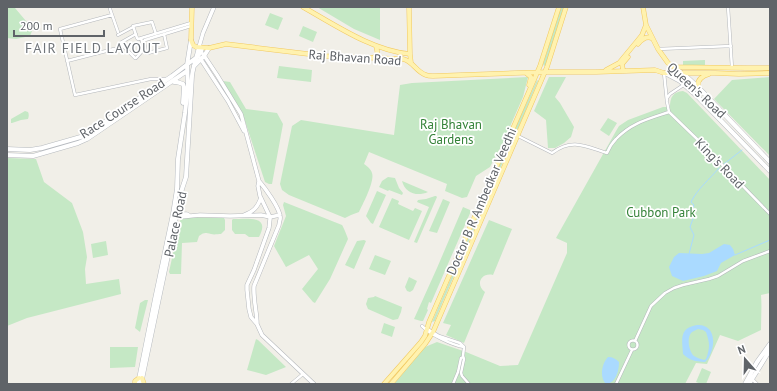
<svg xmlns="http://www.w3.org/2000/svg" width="777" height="391" font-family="'PT Sans',sans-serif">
  <rect width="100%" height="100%" fill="#f1efe8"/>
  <path fill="#c5e8c5" d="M7 7 15 8 26 21 31 26 32 31 30 36 16 39 7 38Z
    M317 7H380V40L354 29Z
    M561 7H564L546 65 544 66 543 64Z
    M270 13 283 18 278 30 265 25Z
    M303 26 317 32 313 42 299 36Z
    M705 60V65H683V61Z
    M279 66 312 70 311 82 277 78Z
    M528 77 523 97 501 147 495 157 490 167 476 176 467 197 462 198 445 191 447 184 369 152 364 164C367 166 371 169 372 173 375 181 363 204 359 212L351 215 345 218 289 195 282 190 280 184 292 126 301 120 394 135 400 85 412 83Z
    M549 77H566L555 97 560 103 574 127 571 137 564 143 555 148H548L546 120 534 111Z
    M770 77V156L714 99 732 80Z
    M537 80 538 81 518 129H516L515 128Z
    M223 81 230 82 246 109 277 113 283 124 272 184H269L265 182 243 115Z
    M683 91 687 93 770 180V293L761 295C762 307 761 318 761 330L738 341 720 335 707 364 696 363 685 384H394L425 347 437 342 466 352 500 366 518 365 567 253V243L556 238 616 131 619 126 628 120 663 107H670C670 97 673 92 683 91Z
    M25 111 28 112C29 114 29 116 28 119L21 120 12 123H11V119Z
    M608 118 617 123 609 136 600 130Z
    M510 141 512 142 483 207 482 208 481 207Z
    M7 158 36 159 44 182 72 203 83 232 87 257 85 269 86 284 119 279 121 294 27 318 7 326Z
    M388 177 395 178 399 188 403 193 402 195 389 190 388 191 379 187 382 181Z
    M402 181 428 192C417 197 405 193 402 181Z
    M377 191 386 195 373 224 371 223 366 216Z
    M435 196H436L437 197 417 243 414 242 429 207 417 202 418 200 426 199Z
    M392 198 399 201 398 204 413 211 415 208 422 211 409 240 379 227Z
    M443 199 450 202 437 233 429 231Z
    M284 202 342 225C343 226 348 238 348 239L330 279 315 303 313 302 302 289 318 269 309 255 286 267 274 246 286 216 283 205Z
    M463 207 470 210 471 211 431 303 429 302 427 309 428 310 423 321H421L414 319 437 268Z
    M479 213H480V215L436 318 435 321 432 322Z
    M181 217 224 218 225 220V230L221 234C218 234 214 235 211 234 205 233 205 232 199 236L197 242 182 243 181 274H170L169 272Z
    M233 219C247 219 271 215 259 237H249L245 234H235L232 230V220Z
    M489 220 512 229 493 275C481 272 475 285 485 292L464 343 446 335 451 325 443 323Z
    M364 240 366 241 354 269 345 265 357 241Z
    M106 241 108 255 93 258 91 244Z
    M375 255 391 261 385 275 369 269Z
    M409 277 417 281 413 290 410 292 407 291 405 287Z
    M375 296 402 307 401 312 398 319 393 320 368 309 366 304 368 298 374 297Z
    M145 300H148L140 332 135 328 140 303Z
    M384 323 395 327 392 337 381 333Z
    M256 339 258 340 286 367 266 375 247 370Z
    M110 347H138L135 367 110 368Z
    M702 368 711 372 706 384H701L696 382Z"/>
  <path fill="#aadaff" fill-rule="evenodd" d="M724 244 730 245 733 249 735 255 721 263 717 271 704 276 683 281 672 276 669 267 674 257 679 253 702 254 709 253Z
    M697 325C698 325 703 325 704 326 718 331 714 354 705 362 695 361 690 361 683 354 682 339 679 328 697 325ZM698 329 703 330 706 332C710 344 710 347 706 359L704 360C701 359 697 358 694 356 689 352 686 337 692 332 694 331 696 330 698 329Z
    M608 357C613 357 616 359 619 362 619 371 616 383 606 384 599 377 602 363 608 357Z"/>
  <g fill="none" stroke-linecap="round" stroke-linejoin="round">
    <path stroke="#aadaff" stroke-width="1" d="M724 164 742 150
      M689 254 694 235 690 227 694 216 692 210 694 205 691 202C698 188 709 180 719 168
      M735 255 770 240"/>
    <defs>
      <path id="minor" d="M728 7 732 68
        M110 9 118 32
        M112 15 60 29 75 95 151 79H167
        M136 34 120 43 135 58H136L144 49 141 38
        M156 34 152 22 133 26 137 38 138 39 191 23
        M164 34 167 48 148 53H146L144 41 145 40 191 26
        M118 35 133 27
        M658 49 731 46
        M67 61 114 49
        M664 73 667 102 669 112 698 140 770 214
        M667 98 670 94 685 84
        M518 136 552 153C572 138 585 146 607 153 609 148 612 143 616 139 631 123 648 119 669 112
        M422 326C431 335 452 345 464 347
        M426 328 439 336 460 343 464 347
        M628.5 345a4.5 4.5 0 1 1 9 0a4.5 4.5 0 1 1-9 0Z
        M635 341 651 306 665 293 674 288 683 285 709 279 718 276 743 261 770 251
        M464 347 463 356 464 359 461 373 462 376 469 384
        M752 379 757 384
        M291 384 303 374
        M453 384 458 372 461 358 463 357
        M616 384 632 350"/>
      <path id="tertiary" d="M199 47 203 33 214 7
        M203 54 217 75 241 114 259 181 258 186 260 196 270 217V219L269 228 254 270 247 285V290L249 309 251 317 257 324 262 335 314 384
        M200 58 228 101 244 131
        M180 214 178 215 181 217 200 215 230 216 261 215 270 217 280 215
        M180 214H187L190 216
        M244 215C254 211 257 208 261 198
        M257 324C257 312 253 299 254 286L279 225C279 222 281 219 280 216 279 207 265 188 259 181"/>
      <path id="secondary" d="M194 66 204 56 209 48
        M674 67 687 77 698 87 770 162
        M665 73 680 81 696 95 770 171
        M174 82H177L183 84 184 87 183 103
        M7 149 30 150 42 148 84 136 172 76 197 57 201 52 202 48
        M7 155 33 156 40 154 78 143 87 139 187 71
        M138 384 155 299 173 214 177 189 178 159 185 113 188 86 187 65 191 40
        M141 384 182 189 186 177 192 76C193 66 197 57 199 47
        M745 384 757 362 770 344
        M749 384 770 350"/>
      <path id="primary" d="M192 7 191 40 193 45 196 47 209 48 226 44 325 56 403 59C413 61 416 72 426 75 428 76 430 76 433 76L545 72H596L655 70 664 73H715L739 74 770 73
        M303 7C335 25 373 51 410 54
        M409 7 410 54 411 63
        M643 7 646 25 658 49 668 63 674 67 747 68H770
        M638 44C642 39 647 35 653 39
        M374 57C379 55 377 50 376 46
        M606 70 619 63 638 40 642 35 646 25
        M623 70 622 64 628 57
        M526 73 531 77 529 85
        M698 87C697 80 702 76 709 74
        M142 378 144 384
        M135 384V381L139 378
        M384 384 421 342 425 336 429 322 540 66 559 7
        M391 384 425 344 433 332 547 67 566 7"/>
    </defs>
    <use href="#minor" stroke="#b5b8bc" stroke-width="3.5"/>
    <use href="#tertiary" stroke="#b5b8bc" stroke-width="4.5"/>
    <use href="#secondary" stroke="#b6babf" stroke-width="5"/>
    <use href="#primary" stroke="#f2c960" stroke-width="5"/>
    <use href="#minor" stroke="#fff" stroke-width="2.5"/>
    <use href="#tertiary" stroke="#fff" stroke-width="3.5"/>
    <use href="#secondary" stroke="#fff" stroke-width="4"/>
    <use href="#primary" stroke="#fff2af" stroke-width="4"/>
  </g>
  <g text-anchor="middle" stroke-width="3.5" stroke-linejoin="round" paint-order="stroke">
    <g font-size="13" fill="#5f6368" stroke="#fff">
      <text transform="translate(355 57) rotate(4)" y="5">Raj Bhavan Road</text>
      <text transform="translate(697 90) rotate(43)" y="5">Queen's Road</text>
      <text transform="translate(122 108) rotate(-33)" y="5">Race Course Road</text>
      <text transform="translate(720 163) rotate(46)" y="5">King's Road</text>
      <text transform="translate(481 201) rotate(-67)" y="5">Doctor B R Ambedkar Veedhi</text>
      <text transform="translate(175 224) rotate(-78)" y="5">Palace Road</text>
    </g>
    <g font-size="13" fill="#348238" stroke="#fff">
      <text x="451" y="129">Raj Bhavan<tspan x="451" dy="15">Gardens</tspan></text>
      <text x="661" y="217">Cubbon Park</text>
    </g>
    <g font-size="14" letter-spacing="1" fill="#70757a" stroke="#fff">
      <text x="93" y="53">FAIR FIELD LAYOUT</text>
    </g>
  </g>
  <rect width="777" height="391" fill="none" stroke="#5f6368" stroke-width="16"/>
  <g transform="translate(745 359) rotate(340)" stroke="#ffffff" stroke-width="3" paint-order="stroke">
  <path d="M0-3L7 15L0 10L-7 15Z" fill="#5f6368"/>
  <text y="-6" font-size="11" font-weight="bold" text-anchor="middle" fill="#5f6368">N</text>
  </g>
  <path d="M14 30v6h90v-6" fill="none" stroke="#5f6368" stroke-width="2"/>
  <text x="20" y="30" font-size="12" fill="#5f6368" stroke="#ffffff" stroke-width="3" paint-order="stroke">200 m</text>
</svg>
